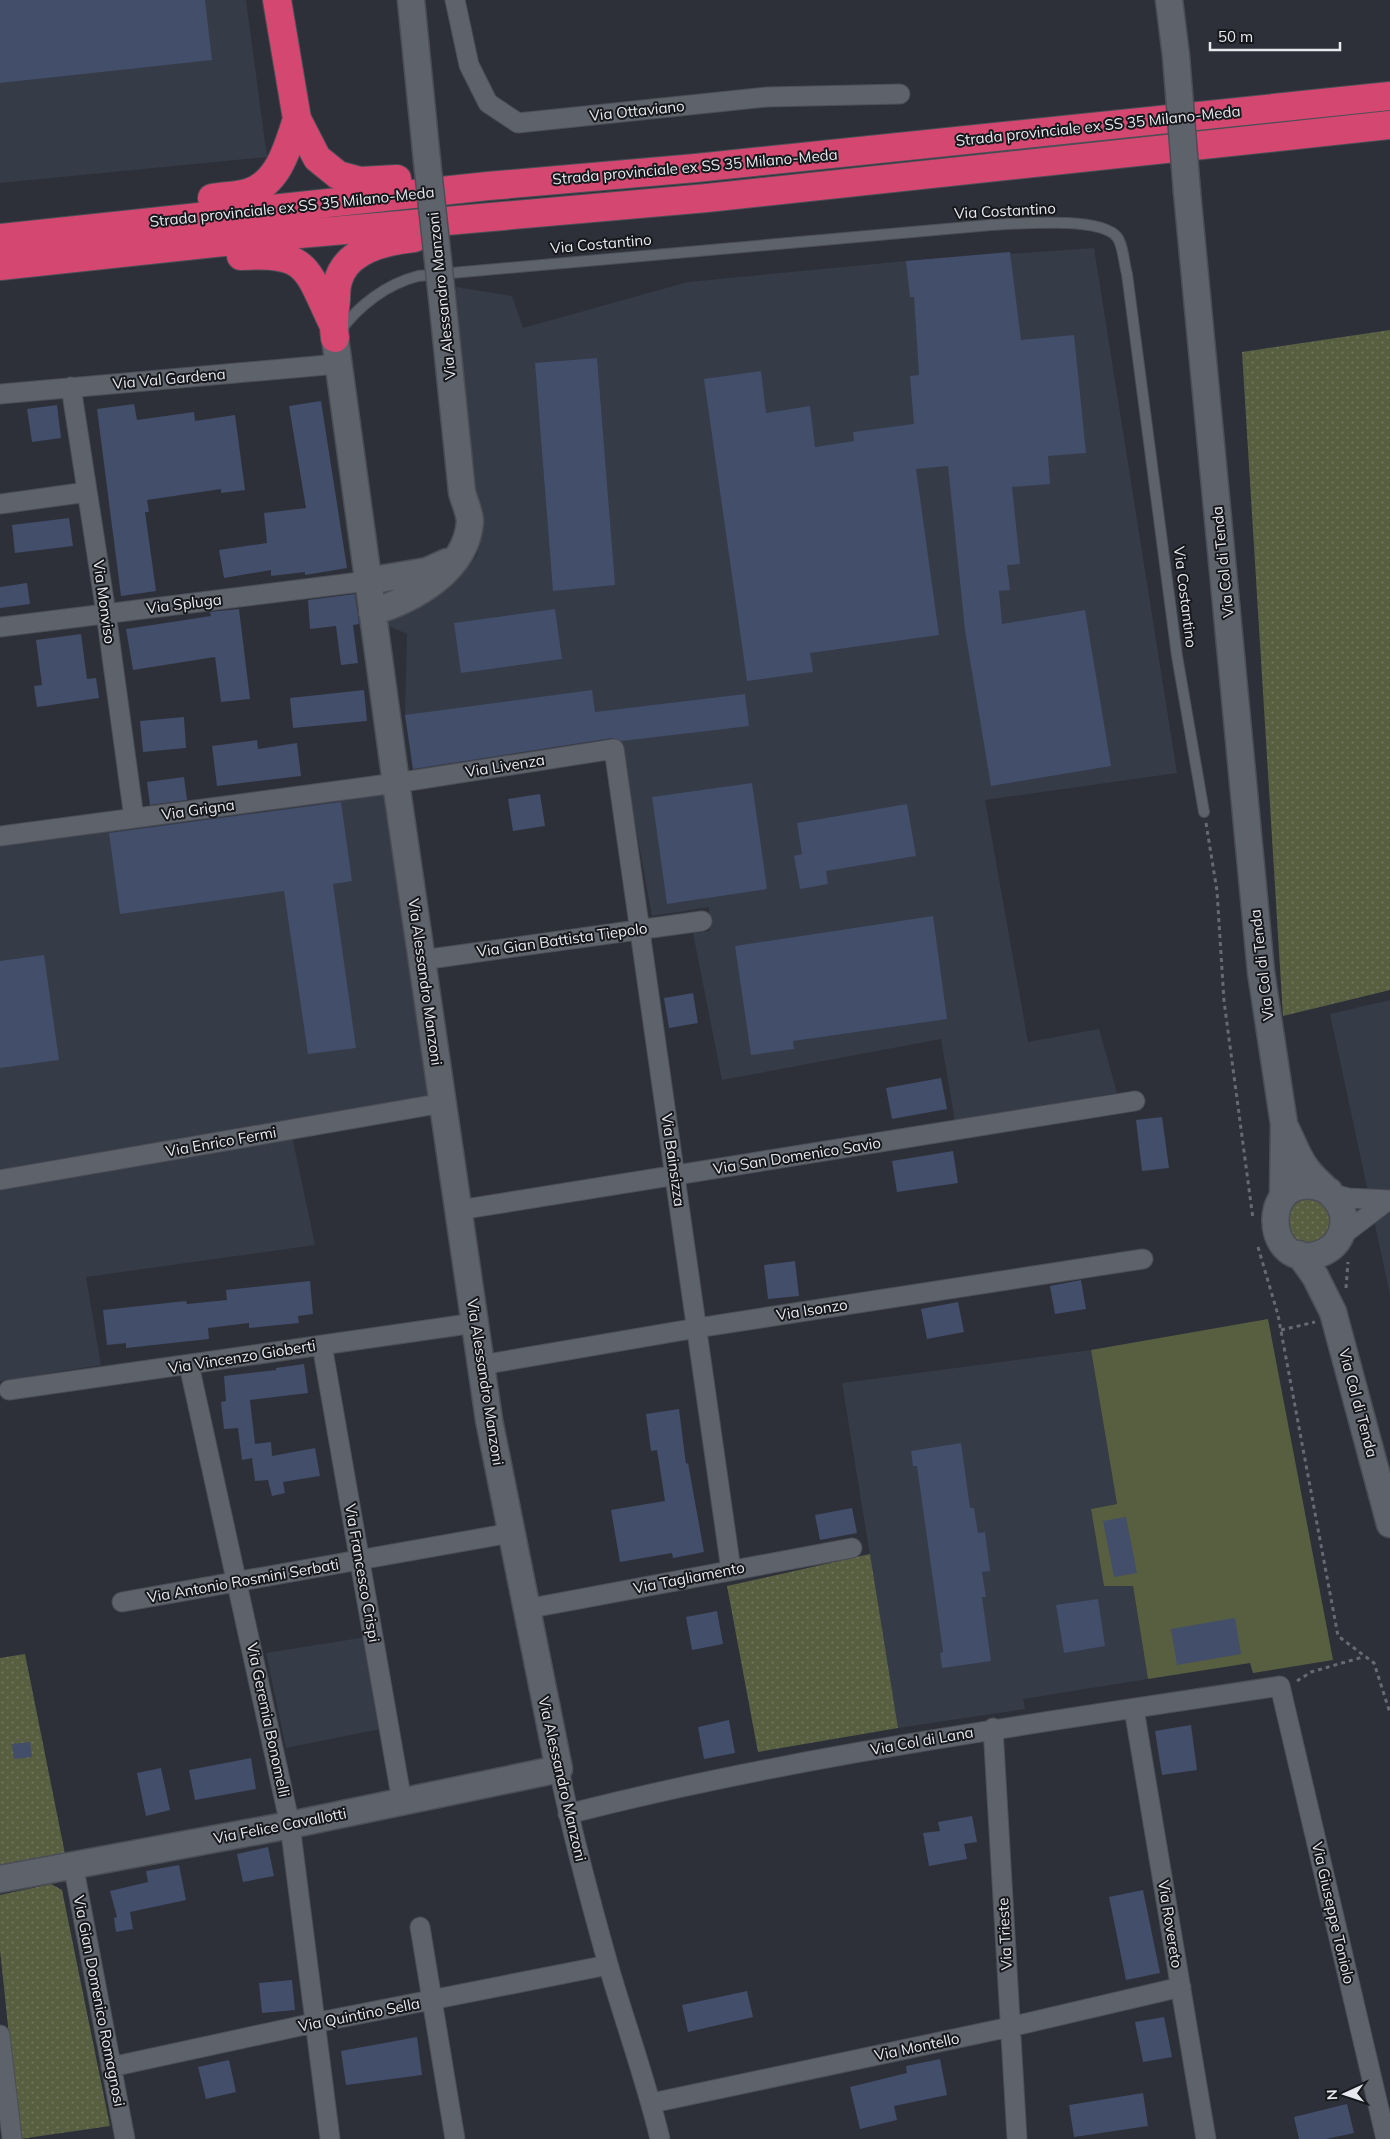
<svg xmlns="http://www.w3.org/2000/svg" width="1390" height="2139" font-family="Mulish,sans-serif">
  <defs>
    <pattern id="grass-dots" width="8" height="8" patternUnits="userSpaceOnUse" patternTransform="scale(1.25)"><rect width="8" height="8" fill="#585f41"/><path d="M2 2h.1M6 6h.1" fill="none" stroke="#70765d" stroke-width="1.8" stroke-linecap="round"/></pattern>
  </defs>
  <rect width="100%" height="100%" fill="#2d3039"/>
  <path fill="#353b47" d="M0 0H246L267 157 0 183Z
    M1094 248 1177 773 985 800 1028 1042 1099 1029 1117 1093 955 1122 941 1039 722 1080 693 933 710 931 709 907 652 916 620 741 413 770 405 715 407 634 384 624 462 574 478 554 456 287 512 296 523 328 688 282 906 261Z
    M389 791 433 1097 0 1171V845Z
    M1390 1000V1295L1330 1014Z
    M292 1136 315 1245 86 1277 101 1365 0 1381V1190Z
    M1091 1350 1117 1504 1091 1509 1104 1585 1133 1586 1148 1679 1023 1699 1025 1709 898 1728 842 1383Z
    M366 1637 380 1729 286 1748 266 1653Z"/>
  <path fill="url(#grass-dots)" d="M1390 330V990L1283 1016 1242 352Z
    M1309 1198 1324 1203 1334 1223 1322 1243 1299 1244C1283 1226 1281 1205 1309 1198Z
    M870 1554 898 1728 758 1752 727 1586Z
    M25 1654 65 1854 0 1867V1658Z
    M51 1884 62 1890 110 2126 20 2139 0 1950V1895Z"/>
  <path fill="#585f41" d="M1268 1319 1333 1660 1253 1673 1250 1663 1148 1679 1133 1586H1104L1091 1509 1117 1504 1091 1350Z"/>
  <path fill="#424e6a" d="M0 0H205L212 60 0 83Z
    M1010 252 1021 340 1074 335 1086 453 1048 456 1050 484 1012 487 1020 564 1007 565 1010 590 999 591 1002 624 1085 610 1111 766 991 786 965 630 948 466 916 469 939 635 810 653 813 672 747 681 704 379 761 371 766 413 810 406 815 447 854 441 853 432 914 424 910 376 919 375 914 297H910L906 261Z
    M597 358 615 585 553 591 535 363Z
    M321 401 347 568 305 575V572L271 576V570L224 578 219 550 267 543 264 513 306 508 289 406Z
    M134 404 137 420 194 412 195 421 235 415 245 490 221 493V489L147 500 149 512H145L156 591 121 596 97 409Z
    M57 405 61 438 32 442 27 409Z
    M69 518 73 546 15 553 12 525Z
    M27 583 30 604 0 608V587Z
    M355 594 359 624 353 625 358 663 341 665 336 626 310 629 308 600Z
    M239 609 250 699 221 702 215 657 133 670 126 629 211 616 210 612Z
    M555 609 562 659 461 673 454 623Z
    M81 634 87 679 96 678 99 698 37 707 34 686 42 685 36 640Z
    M364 690 367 721 293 728 290 698Z
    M592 690 595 712 745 694 749 726 622 741 612 738 413 769 405 715Z
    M184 717 186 748 143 752 140 721Z
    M257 740 258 749 297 743 301 776 217 786 212 746Z
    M184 777 187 800 150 805 147 782Z
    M752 783 767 889 667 904 652 797Z
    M540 794 545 826 513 831 508 799Z
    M341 802 352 881 333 884 356 1048 308 1054 284 891 120 914 109 833Z
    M907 804 916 856 826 871 828 884 800 889 794 856 802 854 797 823Z
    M933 916 947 1019 793 1041 794 1049 751 1055 735 946Z
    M44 955 59 1060 0 1068V961Z
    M693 993 698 1023 669 1028 664 998Z
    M941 1078 947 1109 892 1119 886 1088Z
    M1162 1117 1169 1168 1142 1171 1136 1120Z
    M953 1151 958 1183 897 1192 892 1161Z
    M795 1261 799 1296 768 1299 764 1265Z
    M1081 1280 1086 1309 1055 1314 1050 1286Z
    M310 1281 313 1314 298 1316 299 1323 249 1328V1323L208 1328 209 1339 126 1348V1343L107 1345 103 1310 186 1301 187 1304 227 1300 226 1290Z
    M958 1302 964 1332 927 1339 921 1309Z
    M304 1364 308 1393 250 1400 255 1444 271 1442 272 1456 315 1448 320 1476 283 1482 285 1493 272 1496 268 1480 255 1481 252 1458 242 1460 238 1428 224 1429 221 1402 226 1401 224 1376 276 1370V1368Z
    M679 1409 686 1464 688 1463 704 1552 673 1558 672 1553 620 1562 611 1510 665 1501 657 1450 651 1451 646 1414Z
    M961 1443 970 1508H974L978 1533 985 1532 990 1571 982 1572 986 1597H982L991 1661 942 1668 940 1653 943 1652 917 1466H913L911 1451Z
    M852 1508 857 1533 820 1540 815 1515Z
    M1126 1517 1137 1573 1114 1577 1103 1521Z
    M1098 1599 1105 1646 1064 1653 1056 1605Z
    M717 1611 723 1644 692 1650 686 1617Z
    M1235 1618 1241 1654 1177 1665 1171 1629Z
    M729 1720 735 1753 704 1759 698 1727Z
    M1191 1725 1197 1770 1162 1775 1155 1731Z
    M30 1742 32 1757 14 1759 12 1744Z
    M251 1758 256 1789 195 1800 189 1770Z
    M161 1768 170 1810 146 1816 137 1773Z
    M972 1816 977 1842 964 1844 967 1859 929 1866 923 1833 940 1831 938 1822Z
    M268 1847 274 1876 243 1882 237 1854Z
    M179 1865 186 1900 130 1912 133 1929 116 1932 114 1918 117 1917 110 1891 148 1882 146 1871Z
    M1143 1890 1160 1973 1126 1980 1109 1897Z
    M292 1980 295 2010 262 2013 259 1983Z
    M747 1991 753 2017 688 2032 682 2005Z
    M1164 2017 1172 2057 1143 2062 1135 2022Z
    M417 2037 422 2075 346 2085 341 2051Z
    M940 2059 947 2095 894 2106 897 2120 860 2129 850 2087 907 2073 906 2066Z
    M229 2060 236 2092 206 2099 198 2067Z
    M1143 2093 1148 2126 1074 2137 1069 2105Z
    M1347 2104 1354 2133 1326 2139H1299L1294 2117Z"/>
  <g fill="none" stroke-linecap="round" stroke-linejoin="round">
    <defs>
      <path id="lane" d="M340 331C359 305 387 284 418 276L991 225C1017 224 1100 216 1117 237 1123 244 1124 264 1127 274L1177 656 1204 812"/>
      <path id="street" d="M455 0 469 65 488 103 518 123 767 97 900 94
        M71 387 106 613 134 818
        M0 394 338 364
        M0 504 87 492
        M0 627 368 581
        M0 836 396 783 614 749 731 1570
        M422 960 702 921
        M0 1180 443 1103
        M1333 1194 1348 1198 1390 1200
        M459 1210 1135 1101
        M1340 1237 1387 1201
        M322 1345 402 1802
        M189 1365 290 1825 330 2139
        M481 1365 697 1328 1143 1259
        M9 1390 475 1323
        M122 1602 511 1533
        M526 1609 852 1548
        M1134 1709 1206 2139
        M993 1728 1017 2139
        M559 1769C572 1834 590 1900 608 1964 625 2023 646 2080 660 2139
        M568 1814C801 1754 1042 1723 1280 1686L1386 2139
        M73 1864 125 2139
        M420 1927 455 2139
        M0 2035 12 2139
        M111 2067 314 2023 608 1965
        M652 2103 1010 2027 1181 1987"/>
      <path id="secondary" d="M411 0 427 161
        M1169 0 1176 56
        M1187 192 1261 972 1284 1124 1283 1197
        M368 581 427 571 447 562
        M372 612C413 600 466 571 470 522 470 513 464 501 462 492L442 297
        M1285 1127C1292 1140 1297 1156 1306 1168 1321 1190 1353 1201 1341 1234 1337 1245 1327 1252 1316 1255 1260 1270 1260 1160 1329 1191
        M1299 1254 1315 1276 1333 1312 1390 1524
        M0 1879 290 1825 559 1769 489 1420 396 783 335 338"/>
      <path id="highway" d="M277 0 297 119 317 158 338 175 360 181 397 179
        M212 198C224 196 236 196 247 193 279 184 288 146 297 119
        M0 238 488 186 696 168 1390 96
        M241 256C309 252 306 268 333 324
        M0 266 299 234 707 198 1390 125
        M335 338C333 325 334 313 336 300 336 294 336 287 338 281 346 250 386 241 414 238"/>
    </defs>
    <use href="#lane" stroke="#4c4e56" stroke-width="12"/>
    <use href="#street" stroke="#4c4e56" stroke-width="21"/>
    <use href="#secondary" stroke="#4c4e56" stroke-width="29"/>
    <use href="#highway" stroke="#4c4e56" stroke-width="30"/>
    <path stroke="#676a72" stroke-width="3" stroke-dasharray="4 4" stroke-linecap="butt" d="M1206 823 1217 891 1224 1001 1253 1219
      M1258 1247 1278 1315 1338 1636 1374 1663 1390 1713
      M1346 1288 1348 1262
      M1281 1330 1315 1322
      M1297 1681 1311 1672 1363 1657"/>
    <use href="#lane" stroke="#5e626b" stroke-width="10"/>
    <use href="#street" stroke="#5e626b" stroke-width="19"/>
    <use href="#secondary" stroke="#5e626b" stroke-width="26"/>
    <use href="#highway" stroke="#d34770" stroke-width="28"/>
    <defs>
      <path id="secondary-bridge" d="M1176 56 1187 192
        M427 161 442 297"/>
    </defs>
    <use href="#secondary-bridge" stroke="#4c4e56" stroke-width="29" stroke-linecap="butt"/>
    <use href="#secondary-bridge" stroke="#5e626b" stroke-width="26"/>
  </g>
  <g text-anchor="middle" stroke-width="4" stroke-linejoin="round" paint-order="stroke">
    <g font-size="15" fill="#e7e9ef" stroke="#17181c">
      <text transform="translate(637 111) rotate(-6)" y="5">Via Ottaviano</text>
      <text transform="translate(1098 126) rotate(-6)" y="5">Strada provinciale ex SS 35 Milano-Meda</text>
      <text transform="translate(695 167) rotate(-5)" y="5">Strada provinciale ex SS 35 Milano-Meda</text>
      <text transform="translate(292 207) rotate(-6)" y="5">Strada provinciale ex SS 35 Milano-Meda</text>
      <text transform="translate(1005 211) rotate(-3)" y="5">Via Costantino</text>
      <text transform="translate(601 244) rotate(-5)" y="5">Via Costantino</text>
      <text transform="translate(442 296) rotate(-96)" y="5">Via Alessandro Manzoni</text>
      <text transform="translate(169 379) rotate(-5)" y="5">Via Val Gardena</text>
      <text transform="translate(1223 562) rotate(-96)" y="5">Via Col di Tenda</text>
      <text transform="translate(1185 597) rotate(83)" y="5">Via Costantino</text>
      <text transform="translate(104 602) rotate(82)" y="5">Via Monviso</text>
      <text transform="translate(184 604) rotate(-7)" y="5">Via Spluga</text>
      <text transform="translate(505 766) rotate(-9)" y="5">Via Livenza</text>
      <text transform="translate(198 810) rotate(-8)" y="5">Via Grigna</text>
      <text transform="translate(562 940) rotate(-8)" y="5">Via Gian Battista Tiepolo</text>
      <text transform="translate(1262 965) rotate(-97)" y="5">Via Col di Tenda</text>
      <text transform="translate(425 982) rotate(82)" y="5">Via Alessandro Manzoni</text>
      <text transform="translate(221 1142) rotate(-10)" y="5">Via Enrico Fermi</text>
      <text transform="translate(797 1156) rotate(-9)" y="5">Via San Domenico Savio</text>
      <text transform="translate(673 1160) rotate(82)" y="5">Via Bainsizza</text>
      <text transform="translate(812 1310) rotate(-9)" y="5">Via Isonzo</text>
      <text transform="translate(242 1357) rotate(-9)" y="5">Via Vincenzo Gioberti</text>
      <text transform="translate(485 1382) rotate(81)" y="5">Via Alessandro Manzoni</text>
      <text transform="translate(1358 1403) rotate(75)" y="5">Via Col di Tenda</text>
      <text transform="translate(362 1573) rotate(80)" y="5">Via Francesco Crispi</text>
      <text transform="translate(689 1578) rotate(-11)" y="5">Via Tagliamento</text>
      <text transform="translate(243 1581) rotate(-10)" y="5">Via Antonio Rosmini Serbati</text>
      <text transform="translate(268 1720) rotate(78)" y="5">Via Geremia Bonomelli</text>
      <text transform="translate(922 1741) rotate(-10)" y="5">Via Col di Lana</text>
      <text transform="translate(562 1779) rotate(77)" y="5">Via Alessandro Manzoni</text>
      <text transform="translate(280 1826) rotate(-11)" y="5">Via Felice Cavallotti</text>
      <text transform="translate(1333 1913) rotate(77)" y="5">Via Giuseppe Toniolo</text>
      <text transform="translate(1170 1924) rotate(81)" y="5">Via Rovereto</text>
      <text transform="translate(1005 1934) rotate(-93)" y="5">Via Trieste</text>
      <text transform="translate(99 2001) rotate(79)" y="5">Via Gian Domenico Romagnosi</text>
      <text transform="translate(359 2015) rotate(-11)" y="5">Via Quintino Sella</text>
      <text transform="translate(917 2047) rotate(-12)" y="5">Via Montello</text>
    </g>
  </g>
  <g transform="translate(1345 2094) rotate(267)" stroke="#17181c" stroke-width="4" paint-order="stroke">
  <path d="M0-4L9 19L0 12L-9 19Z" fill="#e7e9ef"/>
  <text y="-8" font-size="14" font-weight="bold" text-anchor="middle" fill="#e7e9ef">N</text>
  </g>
  <path d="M1210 42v8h130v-8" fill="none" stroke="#e7e9ef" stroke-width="2.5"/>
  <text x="1218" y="42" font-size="15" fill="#e7e9ef" stroke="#17181c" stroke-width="4" paint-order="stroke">50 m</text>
</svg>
